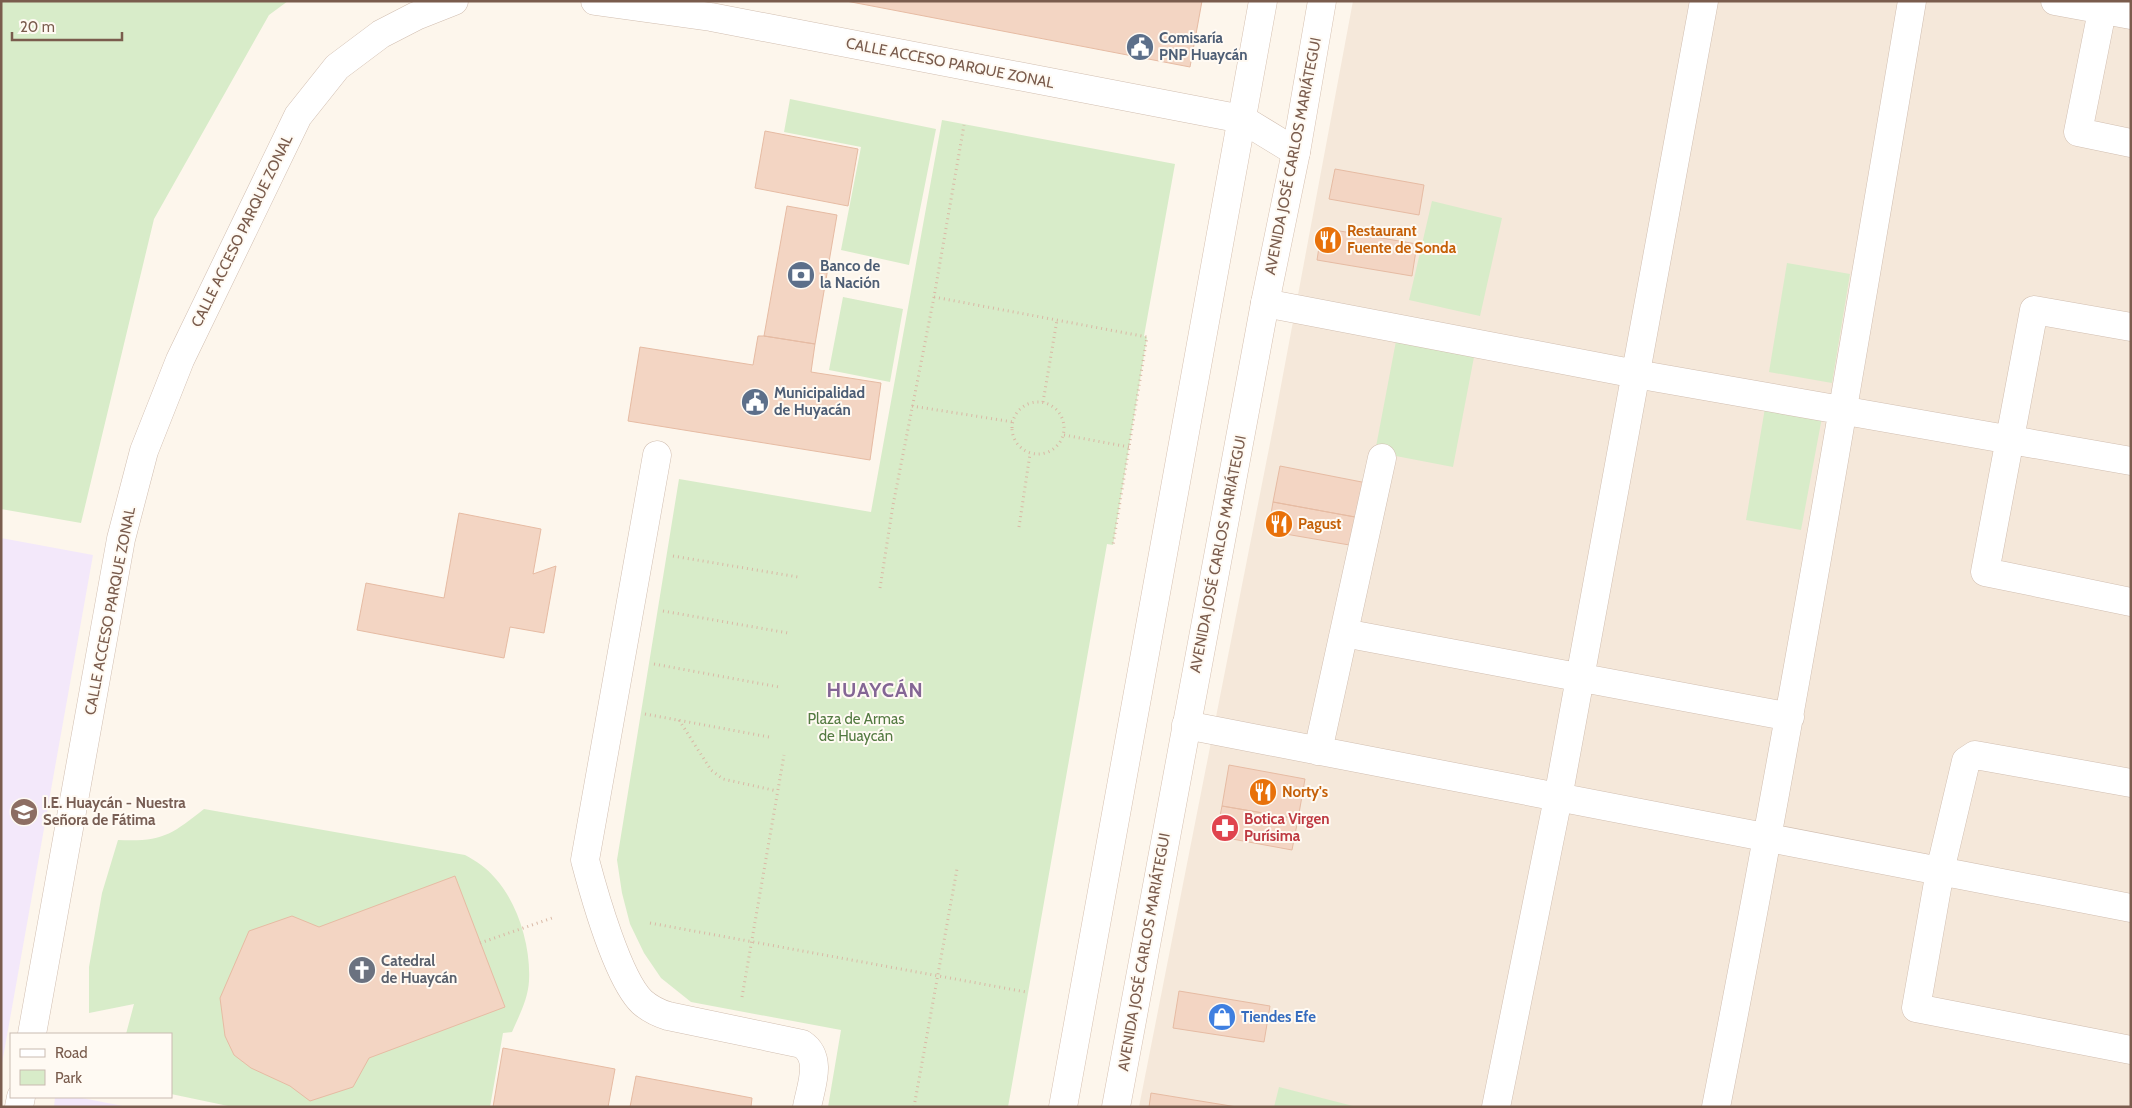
<svg xmlns="http://www.w3.org/2000/svg" width="2132" height="1108" font-family="Cabin,sans-serif">
  <rect width="100%" height="100%" fill="#fdf6ec"/>
  <path fill="#f5e8da" d="M1353 1H2131V1107H1139L1274 423Z"/>
  <path fill="#f3e8fa" d="M1 538 93 555 1 1069Z
    M55 1097H77L128 1107H54Z"/>
  <path fill="#d8ecc9" d="M1 1H288L269 15 154 219 81 523 1 509Z
    M790 99 936 129 909 265 841 250 861 147 784 132Z
    M942 120 1175 164 1144 336 1147 337 1113 545 1107 544 1008 1107H828L841 1030 691 1002 661 978 644 953 630 924 622 893 617 860 679 479 871 512Z
    M1432 201 1502 218 1480 316 1409 300Z
    M1787 263 1850 274 1832 383 1769 372Z
    M843 297 903 309 890 382 829 370Z
    M1396 341 1474 357 1453 467 1375 452Z
    M1766 402 1823 412 1801 530 1746 520Z
    M204 809 465 855C476 861 487 868 495 878 518 903 531 947 529 981 528 999 519 1016 512 1032L503 1033 490 1107H233L171 1094V1034H126L134 1004 89 1013V967L102 893 118 840C162 842 171 835 204 809Z
    M1279 1087 1357 1107H1274Z"/>
  <path fill="#f3d5c3" stroke="#e6bba3" d="M846 1H1202L1190 67Z
    M765 131 858 149 848 206 755 188Z
    M1335 169 1424 185 1419 215 1329 199Z
    M787 206 837 215 815 344 764 336Z
    M1322 228 1417 244 1412 276 1317 260Z
    M758 336H764L815 344 811 372 881 383 870 460 628 421 640 347 753 365Z
    M1280 466 1372 484 1366 519 1273 502Z
    M1273 502 1366 519 1361 547 1268 531Z
    M459 513 541 529 533 574 556 566 544 633 510 627 504 658 357 630 366 583 444 598Z
    M1229 765 1305 779 1298 819 1222 806Z
    M1222 806 1298 819 1292 850 1216 836Z
    M455 876 505 1007 369 1058 353 1087 310 1101 290 1086 251 1068 234 1055 225 1036 220 998 249 931 292 916 319 927Z
    M1179 991 1270 1006 1264 1042 1173 1028Z
    M503 1048 615 1069 608 1107H493Z
    M636 1076 752 1098 751 1107H630Z
    M1151 1093 1237 1107H1149Z"/>
  <g fill="none" stroke-linecap="round" stroke-linejoin="round">
    <defs>
      <path id="street" d="M595 1 711 17 1242 119 1296 152
        M2055 1 2131 15
        M2104 1 2078 132 2131 143
        M1265 303 1636 374 2131 461
        M2131 327 2034 310 1985 572 2131 602
        M657 455 585 860C594 894 618 979 642 1002 650 1009 658 1013 668 1016L802 1044C823 1058 811 1086 807 1107
        M1344 633 1790 717
        M1186 725 2131 908
        M1318 751 1382 458
        M2131 783 1975 755 1966 761 1940 871 1916 1008 2131 1050
        M32 1034 121 539 144 451 180 360 298 116 337 67 381 34 416 16 454 1
        M19 1107 21 1097
        M1496 1107 1558 798 1704 1
        M1716 1107C1788 739 1850 370 1912 1"/>
      <path id="secondary" d="M1063 1107 1263 1
        M1116 1107 1265 303 1296 152 1322 1"/>
    </defs>
    <use href="#street" stroke="#d1beb0" stroke-width="29"/>
    <use href="#secondary" stroke="#d6c0b0" stroke-width="29"/>
    <path stroke="#d9b8a5" stroke-width="3" stroke-dasharray="1 4" stroke-linecap="butt" d="M934 297 1147 337 1113 545
      M1012 428a26 26 0 1 1 52 0a26 26 0 1 1-52 0Z
      M1043 402 1057 320
      M912 406 1013 422
      M1064 435 1129 447
      M1019 527 1030 454
      M673 556 798 577
      M880 588 893 505 934 297 964 125
      M663 611 788 633
      M654 664 779 687
      M645 714 769 737
      M679 720 711 770 723 779 777 791
      M650 923 1026 992
      M480 943 555 917
      M742 997 784 755
      M914 1107 957 869"/>
    <use href="#street" stroke="#fff" stroke-width="28"/>
    <use href="#secondary" stroke="#fff" stroke-width="28"/>
  </g>
  <defs>
    <symbol id="civic-disc" viewBox="-11 -11 22 22"><circle r="9.5" fill="#5c6f8a" stroke="#fffaf3"/><path d="M-.6-6.5H3V-4.5H.6V-3L4-1V1h2V6H-6V1h2V-1L-.6-3ZM-1.2 2.5V6h2.4V2.5Z" fill="#fff"/></symbol>
    <symbol id="restaurant-disc" viewBox="-11 -11 22 22"><circle r="9.5" fill="#e8710a" stroke="#fffaf3"/><path d="M-5-6h1v4h1v-4h1v4h1v-4h1v5L-1.5 .5V6h-2V.5L-5-1ZM5-6V6H3V1.5H1.5Q1.5-4 5-6Z" fill="#fff"/></symbol>
    <symbol id="bank-disc" viewBox="-11 -11 22 22"><circle r="9.5" fill="#5c6f8a" stroke="#fffaf3"/><path d="M-6-4H6V4H-6ZM0-2.3a2.3 2.3 0 1 0 0 4.6a2.3 2.3 0 1 0 0-4.6Z" fill="#fff"/></symbol>
    <symbol id="school-disc" viewBox="-11 -11 22 22"><circle r="9.5" fill="#8d6e63" stroke="#fffaf3"/><path d="M0-5L7-2L0 1L-7-2ZM-4 1L0 2.5L4 1V4Q0 6-4 4Z" fill="#fff"/></symbol>
    <symbol id="pharmacy-disc" viewBox="-11 -11 22 22"><circle r="9.5" fill="#e0444e" stroke="#fffaf3"/><path d="M-2-6h4v4h4v4h-4v4h-4v-4h-4v-4h4Z" fill="#fff"/></symbol>
    <symbol id="church-disc" viewBox="-11 -11 22 22"><circle r="9.5" fill="#6b7280" stroke="#fffaf3"/><path d="M-1.2-6h2.4v3.5h3.3v2.4h-3.3V6h-2.4V-.1h-3.3v-2.4h3.3Z" fill="#fff"/></symbol>
    <symbol id="shop-disc" viewBox="-11 -11 22 22"><circle r="9.5" fill="#3f7fe0" stroke="#fffaf3"/><path d="M-5-2.5h2.3a2.7 3.5 0 0 1 5.4 0H5L5.5 6h-11ZM-1.5-2.5h3a1.5 2.3 0 0 0-3 0Z" fill="#fff"/></symbol>
  </defs>
  <g fill-rule="evenodd">
    <use href="#civic-disc" x="1124" y="31" width="32" height="32"/>
    <use href="#restaurant-disc" x="1312" y="224" width="32" height="32"/>
    <use href="#bank-disc" x="785" y="259" width="32" height="32"/>
    <use href="#civic-disc" x="739" y="386" width="32" height="32"/>
    <use href="#restaurant-disc" x="1263" y="508" width="32" height="32"/>
    <use href="#restaurant-disc" x="1247" y="776" width="32" height="32"/>
    <use href="#school-disc" x="8" y="796" width="32" height="32"/>
    <use href="#pharmacy-disc" x="1209" y="812" width="32" height="32"/>
    <use href="#church-disc" x="346" y="954" width="32" height="32"/>
    <use href="#shop-disc" x="1206" y="1001" width="32" height="32"/>
  </g>
  <g text-anchor="middle" stroke-width="4" stroke-linejoin="round" paint-order="stroke">
    <g font-size="15" font-weight="bold" fill="#4e5e75" stroke="#fffaf3" text-anchor="start">
      <text x="1159" y="43">Comisaría<tspan x="1159" dy="17">PNP Huaycán</tspan></text>
      <text x="820" y="271">Banco de<tspan x="820" dy="17">la Nación</tspan></text>
      <text x="774" y="398">Municipalidad<tspan x="774" dy="17">de Huyacán</tspan></text>
    </g>
    <g font-size="15" fill="#7a5c4d" stroke="#fffaf3">
      <text transform="translate(950 63) rotate(11)" y="5">CALLE ACCESO PARQUE ZONAL</text>
      <text transform="translate(1293 156) rotate(-79)" y="5">AVENIDA JOSÉ CARLOS MARIÁTEGUI</text>
      <text transform="translate(242 231) rotate(-64)" y="5">CALLE ACCESO PARQUE ZONAL</text>
      <text transform="translate(1218 554) rotate(-79)" y="5">AVENIDA JOSÉ CARLOS MARIÁTEGUI</text>
      <text transform="translate(110 611) rotate(-79)" y="5">CALLE ACCESO PARQUE ZONAL</text>
      <text transform="translate(1144 952) rotate(-80)" y="5">AVENIDA JOSÉ CARLOS MARIÁTEGUI</text>
    </g>
    <g font-size="15" font-weight="bold" fill="#c56008" stroke="#fffaf3" text-anchor="start">
      <text x="1347" y="236">Restaurant<tspan x="1347" dy="17">Fuente de Sonda</tspan></text>
      <text x="1298" y="529">Pagust</text>
      <text x="1282" y="797">Norty's</text>
    </g>
    <g font-size="15" fill="#537a41" stroke="#fffaf3">
      <text x="856" y="724">Plaza de Armas<tspan x="856" dy="17">de Huaycán</tspan></text>
    </g>
    <g font-size="15" font-weight="bold" fill="#785e54" stroke="#fffaf3" text-anchor="start">
      <text x="43" y="808">I.E. Huaycán - Nuestra<tspan x="43" dy="17">Señora de Fátima</tspan></text>
    </g>
    <g font-size="15" font-weight="bold" fill="#be3a42" stroke="#fffaf3" text-anchor="start">
      <text x="1244" y="824">Botica Virgen<tspan x="1244" dy="17">Purísima</tspan></text>
    </g>
    <g font-size="15" font-weight="bold" fill="#5b616d" stroke="#fffaf3" text-anchor="start">
      <text x="381" y="966">Catedral<tspan x="381" dy="17">de Huaycán</tspan></text>
    </g>
    <g font-size="15" font-weight="bold" fill="#366cbe" stroke="#fffaf3" text-anchor="start">
      <text x="1241" y="1022">Tiendes Efe</text>
    </g>
    <g font-size="20" font-weight="bold" letter-spacing="1" fill="#846695" stroke="#fffaf3">
      <text x="875" y="697">HUAYCÁN</text>
    </g>
  </g>
  <rect width="2132" height="1108" fill="none" stroke="#7a5c4d" stroke-width="5"/>
  <rect x="10" y="1033" width="162" height="65" fill="#fffaf3" stroke="#cabbb1"/>
  <rect x="20" y="1049" width="25" height="8" fill="#ffffff" stroke="#cabbb1"/>
  <text x="55" y="1058" font-size="15" fill="#7a5c4d">Road</text>
  <rect x="20" y="1070" width="25" height="15" fill="#d8ecc9" stroke="#cabbb1"/>
  <text x="55" y="1083" font-size="15" fill="#7a5c4d">Park</text>
  <path d="M12 32v8h110v-8" fill="none" stroke="#7a5c4d" stroke-width="2.5"/>
  <text x="20" y="32" font-size="15" fill="#7a5c4d" stroke="#fffaf3" stroke-width="4" paint-order="stroke">20 m</text>
</svg>
